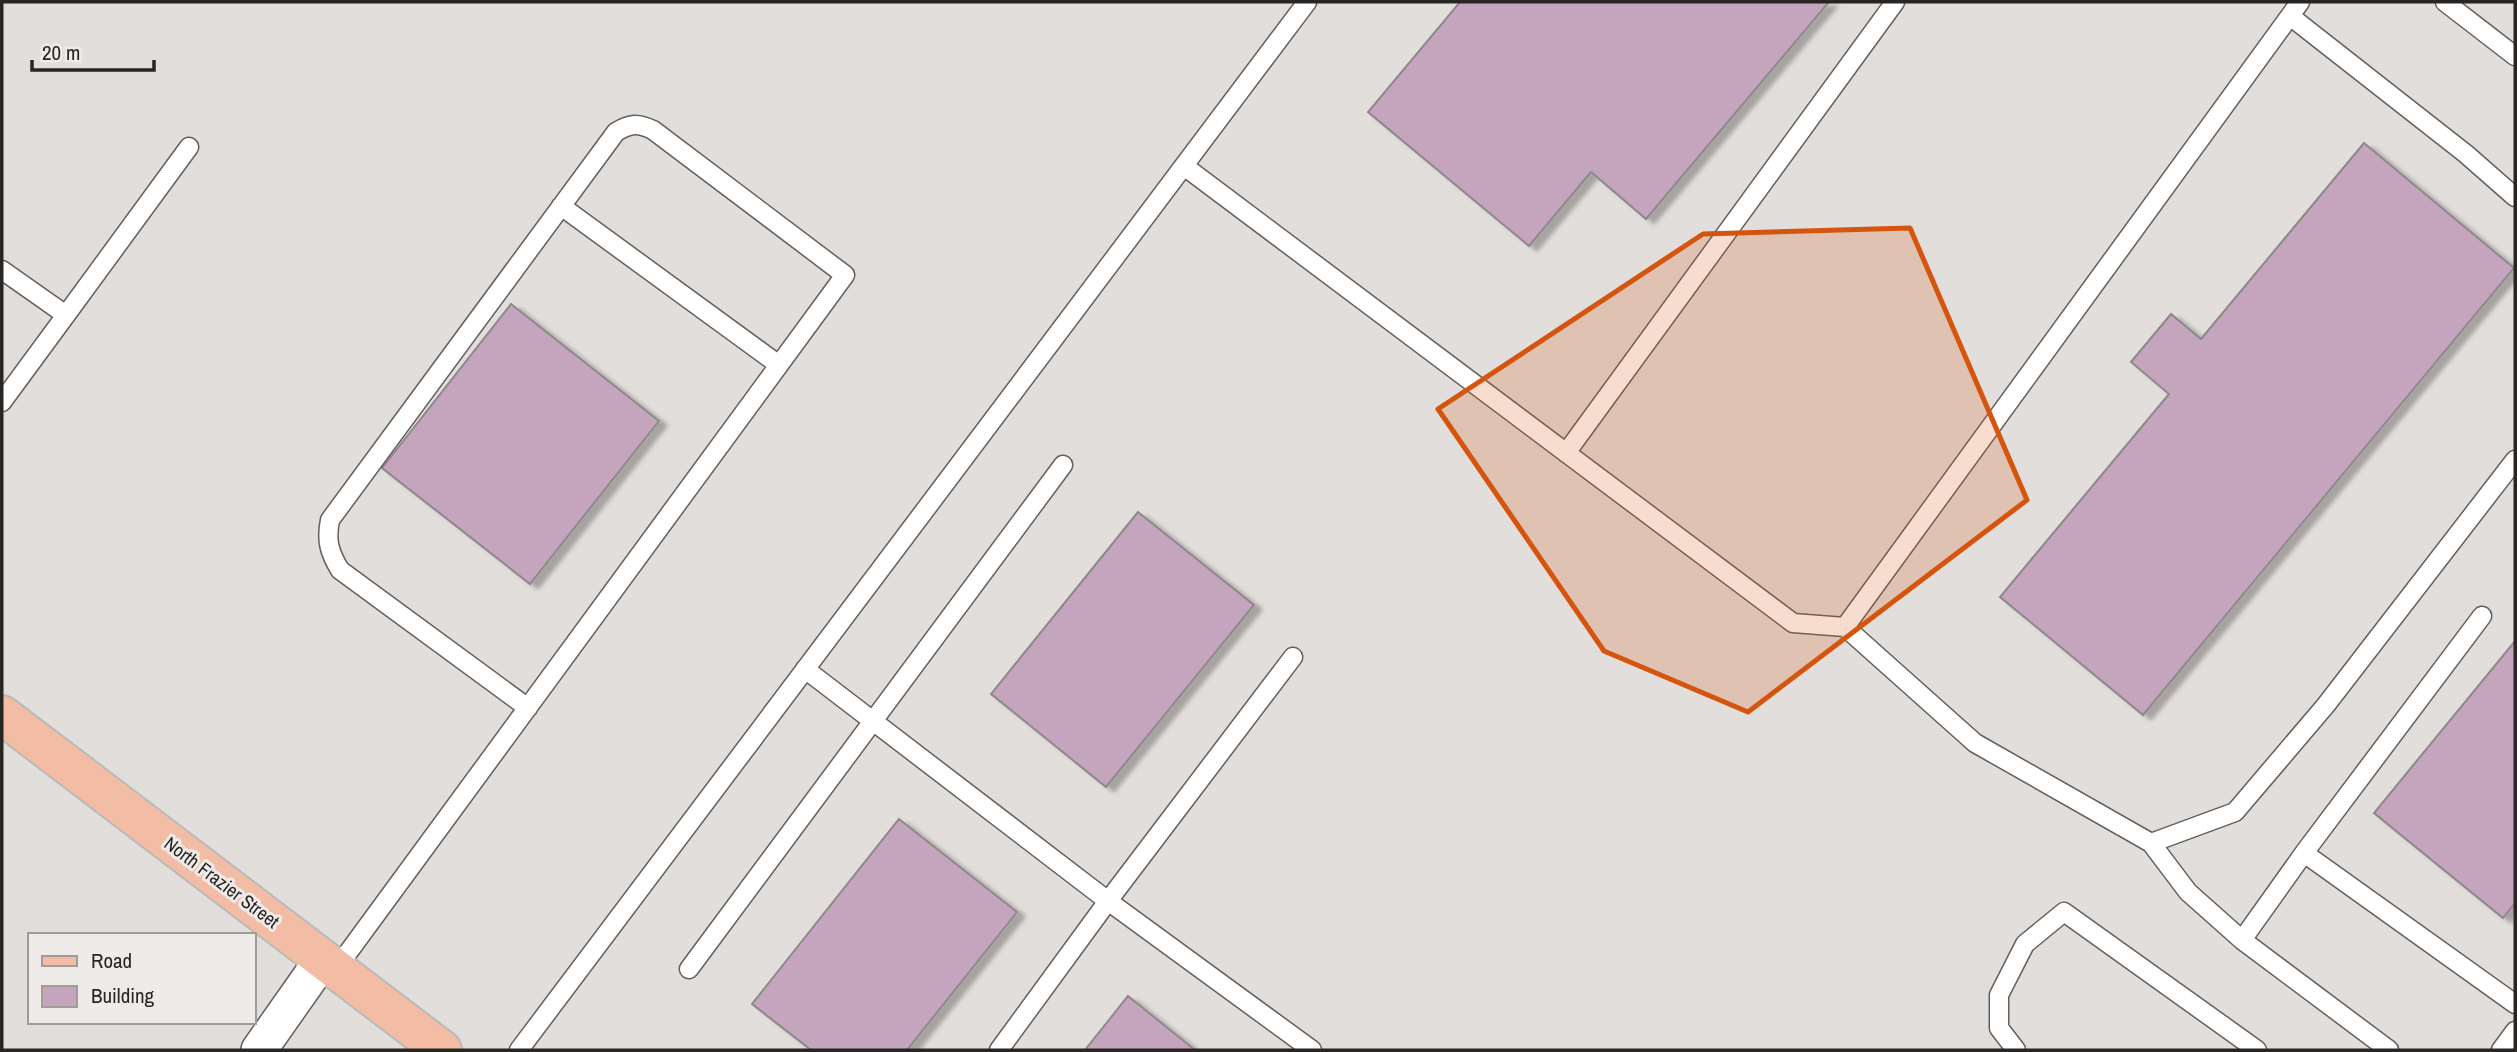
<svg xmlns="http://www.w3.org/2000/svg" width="2517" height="1052" font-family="'Archivo Narrow',sans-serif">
  <defs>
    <filter id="shadow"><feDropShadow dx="8" dy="4.5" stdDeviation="2" flood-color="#0004"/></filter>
  </defs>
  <rect width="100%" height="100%" fill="#e2dedb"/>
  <path fill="#c5a4bd" stroke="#8c888b" stroke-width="2" filter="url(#shadow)" d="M1460 2H1829L1646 219 1591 172 1529 246 1368 112Z
    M2364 143 2514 268 2143 715 2000 597 2169 394 2131 362 2171 314 2201 339Z
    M511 304 659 421 530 584 382 468Z
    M1138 512 1254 605 1106 787 991 694Z
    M2515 641V903L2503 918 2374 813Z
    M899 819 1017 912 907 1050H811L752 1004Z
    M1128 996 1195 1050H1085Z"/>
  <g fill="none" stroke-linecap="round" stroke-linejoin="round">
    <defs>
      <path id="lane" d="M2300 2 1845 627 1975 743 2151 843 2235 812 2326 705 2515 460
        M2445 2 2515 56
        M2290 16 2466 154 2515 197
        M1184 166 1793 623 1845 627
        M561 206 779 365
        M2 270 66 315 2 402
        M66 315 189 147
        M1566 453 1895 2
        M805 669 1108 901 1312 1050
        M2151 843 2188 892 2242 940 2389 1050
        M2304 853 2515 1004
        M2242 940 2304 853 2482 616
        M336 969 845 275 653 130C638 123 631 123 616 132L330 520C326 540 329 552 340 570L528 708
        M689 969 1063 465
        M519 1050 1307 2
        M999 1050 1108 901 1293 657
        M2016 1050 1999 1028V995L2025 944 2064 912 2257 1050
        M2501 1050 2515 1031"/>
      <path id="street" d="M259 1050 323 959"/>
      <path id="primary" d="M2 715 442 1050"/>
    </defs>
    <use href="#lane" stroke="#625f5c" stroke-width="21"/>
    <use href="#street" stroke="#625f5c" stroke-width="38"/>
    <use href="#primary" stroke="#babab9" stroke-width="42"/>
    <use href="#lane" stroke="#fff" stroke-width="18"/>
    <use href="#street" stroke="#fff" stroke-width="35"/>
    <use href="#primary" stroke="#f2bca5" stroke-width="38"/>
  </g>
  <path fill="#d5540e" fill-opacity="0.2" stroke="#d5540e" stroke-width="5" stroke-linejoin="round" d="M1910 228 2027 500 1748 712 1604 651 1438 409 1703 234Z"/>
  <g text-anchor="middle" stroke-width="6" stroke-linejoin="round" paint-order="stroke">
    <g font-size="19" fill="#272625" stroke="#efebe8">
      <text transform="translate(222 882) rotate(37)" y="7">North Frazier Street</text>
    </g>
  </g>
  <rect width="2517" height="1052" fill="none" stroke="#272625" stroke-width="7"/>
  <rect x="28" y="933" width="228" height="91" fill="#efebe8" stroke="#9f9c9a" stroke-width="2"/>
  <rect x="42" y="956" width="35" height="10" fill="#f2bca5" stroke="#9f9c9a" stroke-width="2"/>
  <text x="91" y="968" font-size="21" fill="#272625">Road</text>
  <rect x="42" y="986" width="35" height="21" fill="#c5a4bd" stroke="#9f9c9a" stroke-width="2"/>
  <text x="91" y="1003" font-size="21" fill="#272625">Building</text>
  <path d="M32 60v10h122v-10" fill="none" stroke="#272625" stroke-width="3.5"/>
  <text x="42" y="60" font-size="21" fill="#272625" stroke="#efebe8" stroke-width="5" paint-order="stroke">20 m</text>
</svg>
